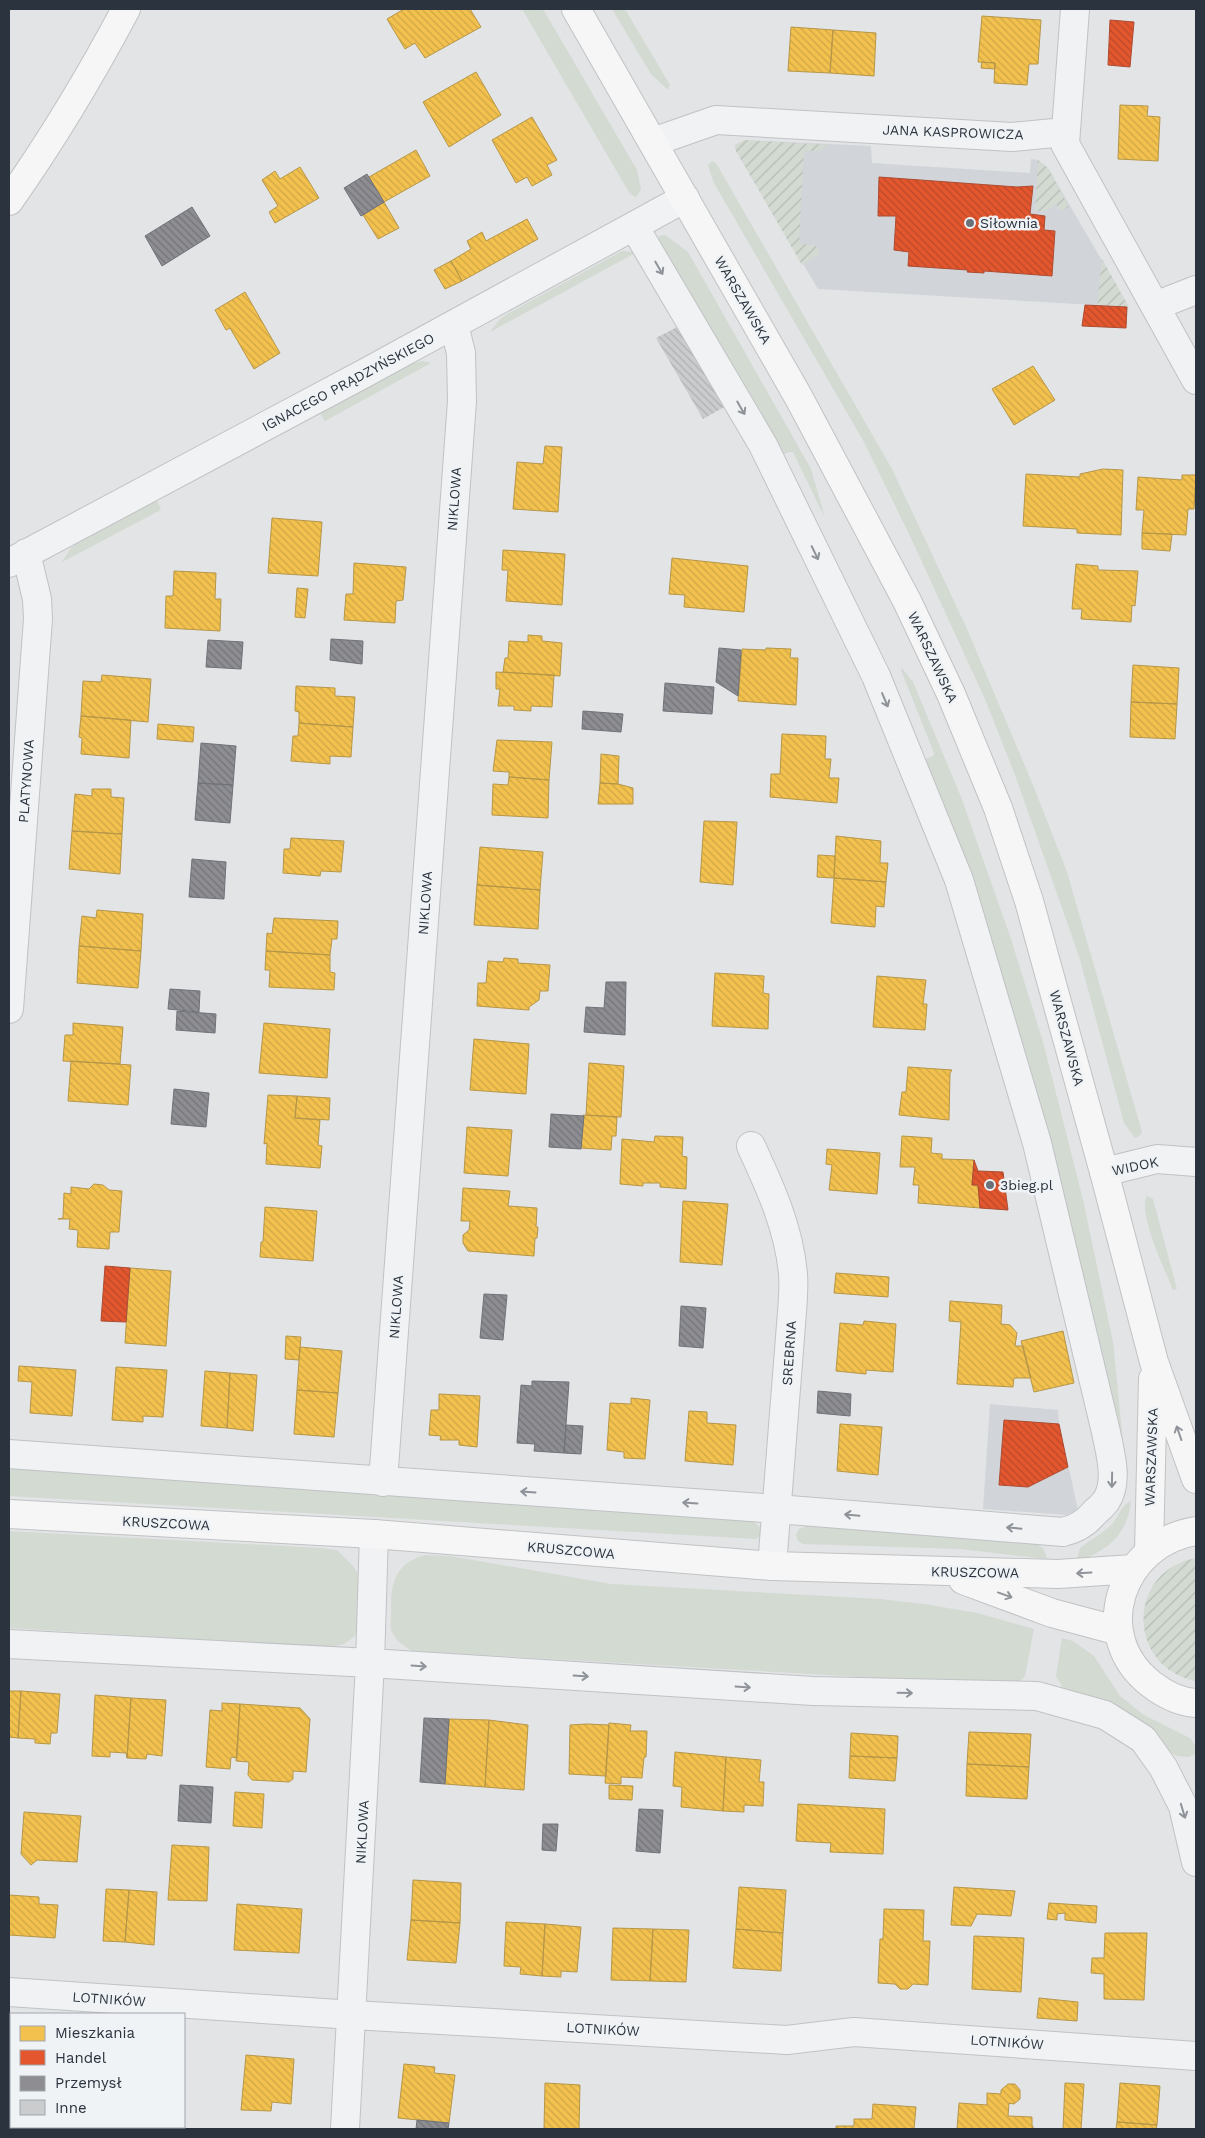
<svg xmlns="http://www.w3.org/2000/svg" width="1205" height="2138" font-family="'Work Sans',sans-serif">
  <defs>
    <pattern id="garden-furrows" width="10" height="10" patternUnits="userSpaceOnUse" patternTransform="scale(1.25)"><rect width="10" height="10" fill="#d3dad2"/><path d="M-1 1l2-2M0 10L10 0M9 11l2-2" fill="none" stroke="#b5bcb5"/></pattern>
    <pattern id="homes-back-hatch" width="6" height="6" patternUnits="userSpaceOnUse" patternTransform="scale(1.25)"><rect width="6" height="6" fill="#f2c14e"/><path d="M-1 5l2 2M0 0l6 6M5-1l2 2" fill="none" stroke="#d0a645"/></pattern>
    <pattern id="shops-back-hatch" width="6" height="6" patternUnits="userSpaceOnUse" patternTransform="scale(1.25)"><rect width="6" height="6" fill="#e4572e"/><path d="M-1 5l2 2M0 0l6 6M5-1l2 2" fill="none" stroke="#b94929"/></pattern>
    <pattern id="industry-back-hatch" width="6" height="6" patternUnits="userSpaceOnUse" patternTransform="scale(1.25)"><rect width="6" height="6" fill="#8d8d92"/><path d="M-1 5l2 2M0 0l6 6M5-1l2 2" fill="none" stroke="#737479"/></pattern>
    <pattern id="building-back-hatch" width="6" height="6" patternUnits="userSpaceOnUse" patternTransform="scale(1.25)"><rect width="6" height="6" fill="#caccce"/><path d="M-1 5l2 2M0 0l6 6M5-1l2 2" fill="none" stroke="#aeb0b2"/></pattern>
  </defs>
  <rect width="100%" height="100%" fill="#e2e4e6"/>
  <path fill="#d1d4d9" d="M745 140 871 146 872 163 1030 173 1031 159 1038 160 1048 168 1129 307 818 289 736 151 735 145Z
    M990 1404 1058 1410 1059 1424 1078 1510 1067 1515 983 1509Z"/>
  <path fill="#d3dad2" d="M522 9H543L637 170 641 190 636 197 630 194Z
    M612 9H625L670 85 668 90 651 74Z
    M712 161 716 163 892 469 967 629 1033 785 1067 872 1142 1132 1138 1137 1135 1138 1124 1123 1079 956 1015 775 985 699 910 536 864 442 714 183 708 165Z
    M665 235 688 252 811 469 825 518 793 452H789L781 456 659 243V236Z
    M622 251 637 252 490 332 500 319 509 313Z
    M422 361 431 363 325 421 320 413 412 364Z
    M157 500 161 510 159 511 62 562 70 549 78 543Z
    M902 668 913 682 961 797 1010 936 1043 1042 1083 1200 1113 1342 1125 1461 1030 1067 957 838 925 759 933 756 934 753 901 670Z
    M1147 1196 1153 1199 1177 1289 1173 1290C1166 1272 1137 1212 1147 1196Z
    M11 1468 752 1520 762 1529V1534L756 1539 9 1496V1469Z
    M1131 1501C1127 1535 1110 1548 1080 1561L1077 1559 1080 1548C1091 1539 1103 1534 1113 1523 1119 1515 1121 1506 1131 1501Z
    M807 1526 1032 1542C1042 1545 1045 1550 1047 1559L960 1549 803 1544 798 1541 796 1535 799 1529Z
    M9 1531 321 1548 337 1550 353 1566 360 1577V1625L354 1637 344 1644 328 1647 9 1628Z
    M426 1555 450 1556 611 1584 880 1599 924 1604 977 1613 1034 1629 1025 1676 1018 1683H965L413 1651C403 1646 395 1640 391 1630 390 1625 391 1619 391 1614 391 1597 390 1581 403 1567 409 1560 418 1557 426 1555Z
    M1062 1638 1073 1641 1094 1656 1120 1696 1144 1715 1190 1738 1196 1747V1753L1189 1757 1177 1756 1063 1688 1056 1676Z"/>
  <path fill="url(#garden-furrows)" d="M745 140 827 145 825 148 819 151H804L799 244 814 245 820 250 818 255 802 265 736 151 735 145Z
    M1038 160 1048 168 1069 207 1060 211 1057 205 1045 211H1035Z
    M1102 259 1129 307 1097 306Z
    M1196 1558V1681C1126 1667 1126 1571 1196 1558Z"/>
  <path fill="url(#homes-back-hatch)" stroke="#b69649" d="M404 9H470L481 27 425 58 415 43 405 49 387 19Z
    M982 16 1041 20 1038 64H1029L1027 85 994 83 995 63 978 62Z
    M791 27 833 30 830 73 788 71Z
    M833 30 876 33 874 76 830 73Z
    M982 62 995 63V69L981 68Z
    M476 72 501 115 449 147 423 102Z
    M1120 105 1148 106 1147 116 1160 117 1158 161 1118 159Z
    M532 117 557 160 547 165 552 175 532 186 527 177 516 183 492 140Z
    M416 150 430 176 384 202 369 177Z
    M300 167 319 198 275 223 269 212 278 206 262 180 275 171 280 179Z
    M384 202 399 228 378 239 363 215Z
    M527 219 538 239 462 281 451 261 471 249 467 241 482 232 486 241Z
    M451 261 462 281 445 289 434 270Z
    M245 292 280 353 254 369 230 328 226 330 215 310Z
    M1033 366 1055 400 1014 425 992 389Z
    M545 446 562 447 558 512 513 509 517 462 543 464Z
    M1103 469 1123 470 1121 535 1077 533V529L1023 526 1026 474 1080 477V474Z
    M1182 475H1196L1194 509H1188L1186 535 1142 533 1144 510H1136L1138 477 1182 480Z
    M272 518 322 522 318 576 268 573Z
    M1142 533 1172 534 1170 551 1142 549Z
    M503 550 565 554 562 605 506 601 508 570H502Z
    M672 558 748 566 744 612 684 607 685 595 669 594Z
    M354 563 406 567 403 600 396 601 395 623 344 620 346 594H353Z
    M1076 564 1098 566V570L1138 571 1135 606 1132 605 1131 622 1081 619 1082 609H1072Z
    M174 571 216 573 215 599H221L220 631 165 628 166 596H173Z
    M297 588 308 589 305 618 295 617Z
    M528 635 542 636V641L562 643 560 676 503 672 505 658H508L509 641 528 642Z
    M766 648 791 649 790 658H798L796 705 738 701 742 649 766 650Z
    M1133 665 1179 668 1177 704 1131 702Z
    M496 672 554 675 552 707 531 706V711L514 710V706H498L500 689H496Z
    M102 675 151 679 148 722 81 716 83 681 101 682Z
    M296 686 335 688V696L355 697 353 727 299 723V712L295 711Z
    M1131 702 1177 704 1175 739 1130 737Z
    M81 716 131 720 129 758 81 754 82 738 79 737Z
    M299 723 353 727 351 757 330 756V764L291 761 293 736H298Z
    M158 724 194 727 193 742 157 739Z
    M782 734 826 736 825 759H831L829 778H839L837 803 770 797 771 774H780Z
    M497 740 552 742 549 780 509 777V772L493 771Z
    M601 754 619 756 618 784 600 783Z
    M509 777 549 780 548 818 492 815 493 784 508 785Z
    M600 783 618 784 633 788V804H598Z
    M92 789H111V797L124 798 122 834 72 831 75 794 92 796Z
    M704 821 737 822 733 885 700 882Z
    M72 831 122 834 120 874 69 869Z
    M836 836 881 841 880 863H888L886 882 834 878Z
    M291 838 344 841 341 872 321 871 320 876 283 873 284 849H290Z
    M480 847 543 852 540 890 477 885Z
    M818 855 835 856 834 878 817 877Z
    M834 878 886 882 884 907 876 906 875 927 831 923Z
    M477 885 540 890 538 929 474 925Z
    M97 910 143 914 141 951 79 946 82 916 96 918Z
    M274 918 338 921 337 939H332L330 955 266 951 267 933 272 934Z
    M79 946 141 951 138 988 77 983Z
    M266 951 330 955V972L335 973 334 990 269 987 270 970H265Z
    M504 958 518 959V963L550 965 548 991H540L539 1000 529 1007V1010L477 1006 478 983H486L488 961 503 962Z
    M715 973 764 976 763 993 769 994 768 1029 712 1026Z
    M877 976 926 980 923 1004H927L925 1030 873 1027Z
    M73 1023 123 1027 120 1064 63 1061 65 1035H73Z
    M264 1023 330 1029 327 1078 259 1073Z
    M474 1039 529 1044 526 1094 470 1090Z
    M71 1061 131 1065 128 1105 68 1101Z
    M589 1063 624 1066 621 1117 586 1115Z
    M908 1067 952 1070 950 1073 949 1120 899 1115 902 1092H906Z
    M268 1095 297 1096 295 1118 320 1120 318 1145 322 1146 320 1168 266 1164 267 1143 264 1144Z
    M297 1096 330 1098 329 1120 295 1118Z
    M583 1115 617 1117 616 1136H612L611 1150 581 1148Z
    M467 1127 512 1130 508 1176 464 1173Z
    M655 1136 683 1137 682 1156 687 1157 686 1189 660 1187V1183H643V1186L620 1184 622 1139 654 1142Z
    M902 1136 932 1138 931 1153 942 1154V1159L974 1160 972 1185H978L980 1208 918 1203 919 1185H913L915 1167H900Z
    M827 1149 880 1153 877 1194 829 1190 832 1165 826 1164Z
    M94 1184 103 1185 109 1190 122 1191 119 1232H110L109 1249 77 1247 78 1230 69 1229 70 1219H58L63 1218 64 1193 71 1194V1187L89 1189Z
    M463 1188 510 1191 508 1206 537 1208 536 1227H538L537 1238H535L534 1256 468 1251 463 1243V1235L469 1230 470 1221H461Z
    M683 1201 728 1204 722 1265 680 1262Z
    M265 1207 317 1211 313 1261 260 1257 261 1242H263Z
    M130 1268 171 1271 166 1346 125 1343Z
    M836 1273 889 1277 888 1297 834 1293Z
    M950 1301 1002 1305 1001 1324 1010 1325 1017 1333 1015 1346H1023L1031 1378H1014L1013 1387 957 1384 961 1322 949 1321Z
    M864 1321 896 1324 893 1372 866 1370V1374L836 1371 840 1323 863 1325Z
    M1063 1331 1074 1383 1034 1392 1021 1341Z
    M286 1336 301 1337 299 1360 285 1359Z
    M300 1347 342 1351 338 1393 297 1390Z
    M19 1366 76 1370 72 1416 30 1413 32 1382 18 1381Z
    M116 1367 167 1370 163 1417 143 1416V1422L112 1420Z
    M205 1371 230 1373 227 1428 201 1426Z
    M230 1373 257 1375 253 1431 227 1428Z
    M297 1390 338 1393 334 1437 294 1434Z
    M439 1394 480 1396 477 1447 459 1445V1440H440L441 1436 429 1435 431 1410H439Z
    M631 1398 650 1400 645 1459 624 1458V1452L607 1450 610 1403 631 1404Z
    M689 1411 707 1412V1423L736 1425 733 1465 685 1461Z
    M840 1424 882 1427 878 1475 837 1471Z
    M9 1691H21L18 1738 9 1737Z
    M21 1691 60 1694 57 1733H51L50 1744 35 1743V1739L18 1738Z
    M95 1695 131 1698 127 1758 126 1753 110 1752V1757L92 1756Z
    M131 1698 166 1700 162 1756 147 1754 146 1759 127 1758Z
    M222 1703 240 1704 237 1758 231 1757 230 1769 206 1767 210 1710 222 1711Z
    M240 1704 300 1708 310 1719 306 1772 293 1771V1779L289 1782 252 1780 248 1775 249 1762 236 1761Z
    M449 1719 489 1720 485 1787 445 1784Z
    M489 1720 528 1725 524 1790 485 1787Z
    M609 1723 631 1725 630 1731H647L646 1757H644L642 1778 621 1777V1784L605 1783Z
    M587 1724 609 1725 606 1776 569 1774 570 1725Z
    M969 1732 1031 1734 1029 1767 967 1764Z
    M851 1733 898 1736 897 1758 850 1756Z
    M675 1752 726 1757 723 1811 681 1807 682 1787 673 1786Z
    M850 1756 897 1758 895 1781 849 1778Z
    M726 1757 761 1760 759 1782H764L763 1806 744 1805V1812L723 1811Z
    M967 1764 1029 1767 1027 1799 966 1796Z
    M609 1785 633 1786 632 1800 609 1799Z
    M235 1792 264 1794 262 1828 233 1826Z
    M798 1804 885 1809 883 1854 830 1852 831 1843 796 1841Z
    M24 1812 81 1816 77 1862 37 1860 31 1865 21 1854Z
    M172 1845 209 1847 207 1901 168 1900Z
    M413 1880 461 1883 460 1923 411 1920Z
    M739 1887 786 1890 783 1933 736 1929Z
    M954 1887 1015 1891 1011 1916 977 1914 971 1926 951 1925Z
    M106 1889 129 1890 125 1942 103 1941Z
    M129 1890 157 1892 154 1945 125 1942Z
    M9 1895 39 1897V1904L58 1905 55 1938 9 1935Z
    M1049 1903 1097 1906 1096 1923 1065 1920V1913L1057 1914V1920L1047 1919Z
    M237 1904 302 1909 299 1953 234 1950Z
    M884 1909 924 1910 923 1941H930L928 1985 913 1984 908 1989H900L895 1984 878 1983 880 1939H883Z
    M411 1920 460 1923 456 1963 407 1960Z
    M506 1922 545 1924 542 1976 520 1974 521 1967 504 1966Z
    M545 1924 581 1927 577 1972 561 1971V1977L542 1976Z
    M613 1928 653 1929 650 1981 611 1980Z
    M653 1929 689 1930 686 1982 650 1981Z
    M736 1929 783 1933 781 1971 733 1968Z
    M1105 1933H1147L1144 2000 1104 1999V1974L1091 1973 1092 1958H1104Z
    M974 1936 1024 1938 1021 1992 972 1989Z
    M1039 1998 1078 2002 1077 2021 1037 2018Z
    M9 2038H11V2081H9Z
    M246 2055 294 2059 291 2104 272 2102 271 2111 241 2110Z
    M404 2064 435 2067 434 2073 455 2075 449 2123 398 2118Z
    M545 2083 580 2085 579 2129H544Z
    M1065 2083 1084 2084 1081 2129H1063Z
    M1120 2083 1160 2086 1157 2125 1117 2122Z
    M1008 2084H1015L1020 2090V2099L1014 2104 1009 2103 1008 2116 1032 2117V2125L1034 2129H957L959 2103 987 2105V2093L1001 2094V2090Z
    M873 2104 916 2107 914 2129H836V2126H854V2119H872Z
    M1117 2122 1157 2125 1156 2129H1116Z"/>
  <path fill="url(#shops-back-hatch)" stroke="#ac4c33" d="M1110 20 1134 22 1130 67 1108 65Z
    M879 177 1017 187 1033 186 1030 214 1045 216 1044 230 1055 231 1052 276 984 271V273L967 272 968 270 908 266 909 252 894 250 896 216H878Z
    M1085 305 1127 307 1126 328 1082 326Z
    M974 1160 978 1171 1003 1172 1008 1210 980 1208 978 1185H972Z
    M105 1266 130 1268 126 1322 101 1321Z
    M1004 1420 1059 1424 1068 1467 1028 1487 999 1485Z"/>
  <path fill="url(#industry-back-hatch)" stroke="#6f7279" d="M367 174 384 202 361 216 344 188Z
    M192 207 210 236 162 266 145 236Z
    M331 639 363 641 362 664 330 660Z
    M208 640 243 642 241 669 206 667Z
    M719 648 741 650 738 696 716 682Z
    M665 683 714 687 712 714 663 711Z
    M583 711 623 714 621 732 582 729Z
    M201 743 236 746 233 785 198 783Z
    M198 783 233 785 230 823 195 820Z
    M192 859 226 862 224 899 189 897Z
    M606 982H626L625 1035 584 1032 586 1007 604 1008Z
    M170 989 200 991 199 1012 168 1009Z
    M177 1011 216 1014 215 1033 176 1030Z
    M174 1089 209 1093 206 1127 171 1124Z
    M551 1114 584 1116 581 1149 549 1147Z
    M484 1294 507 1295 503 1340 480 1338Z
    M681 1306 706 1308 703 1348 679 1346Z
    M532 1381 569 1382 564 1453 534 1451 535 1444 517 1443 521 1385 532 1386Z
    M818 1391 851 1394 850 1416 817 1413Z
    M566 1425 583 1426 581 1454 564 1453Z
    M424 1718 449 1719 445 1784 420 1782Z
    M180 1785 213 1787 211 1823 178 1821Z
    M639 1809 663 1810 660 1853 636 1851Z
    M543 1824H558L556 1851 542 1850Z
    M417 2120 449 2123 448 2129H416Z
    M123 2127H136L166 2129H123Z"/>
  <path fill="url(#building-back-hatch)" d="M679 326 726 406 703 419 656 338Z"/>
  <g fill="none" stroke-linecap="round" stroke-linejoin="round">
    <defs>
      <path id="street" d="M1075 9 1065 144 1196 380
        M653 142 716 120 1012 137 1065 132
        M1155 306 1196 290
        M9 563 365 373 685 198
        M9 1009 38 619 37 599 26 553
        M751 1146C770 1187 789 1228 793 1274 794 1286 793 1299 792 1312L772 1566
        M1104 1172 1157 1159 1196 1162
        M9 1454 777 1509 1063 1532C1076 1529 1087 1522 1095 1512 1099 1509 1103 1505 1106 1501 1119 1481 1110 1453 1106 1432L1037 1143 959 880 876 676 763 445 634 226
        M383 1482 462 401 461 353 454 325
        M9 1644 370 1663 813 1691 1037 1696 1105 1715 1143 1739 1163 1767 1183 1806 1196 1862
        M9 1992 353 2015 787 2040 854 2032 1196 2056
        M345 2129 370 1663 374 1534"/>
      <path id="secondary" d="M576 9 799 398 907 601 951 694 998 808 1029 901 1104 1172 1154 1362 1196 1479
        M9 201C52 140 91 75 126 9
        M9 1514 374 1534 772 1566 1058 1574 1133 1569
        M1196 1531C1120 1543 1089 1636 1151 1684 1164 1694 1179 1702 1196 1703
        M1149 1551 1153 1379
        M963 1580 1052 1613 1119 1631"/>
    </defs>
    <use href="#street" stroke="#c0c2c4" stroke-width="30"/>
    <use href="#secondary" stroke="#c0c2c4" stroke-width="30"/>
    <use href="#street" stroke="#f1f2f4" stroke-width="28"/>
    <use href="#secondary" stroke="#f6f6f6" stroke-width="28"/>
  </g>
  <defs><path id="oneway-shaft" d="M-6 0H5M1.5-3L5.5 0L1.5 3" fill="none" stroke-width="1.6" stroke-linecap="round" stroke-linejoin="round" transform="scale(1.25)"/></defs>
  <g stroke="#8e9299">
    <use href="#oneway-shaft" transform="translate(659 268) rotate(60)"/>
    <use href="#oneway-shaft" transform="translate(741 408) rotate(60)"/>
    <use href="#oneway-shaft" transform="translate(815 553) rotate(64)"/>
    <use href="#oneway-shaft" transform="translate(885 700) rotate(67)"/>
    <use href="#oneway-shaft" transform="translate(1112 1480) rotate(91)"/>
    <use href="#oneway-shaft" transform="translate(528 1492) rotate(-176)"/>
    <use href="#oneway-shaft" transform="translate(690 1503) rotate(-176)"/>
    <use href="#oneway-shaft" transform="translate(852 1515) rotate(-175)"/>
    <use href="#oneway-shaft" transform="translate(1014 1528) rotate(-175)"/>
    <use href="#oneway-shaft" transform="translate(419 1666) rotate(4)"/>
    <use href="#oneway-shaft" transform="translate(581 1676) rotate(4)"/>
    <use href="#oneway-shaft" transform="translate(743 1687) rotate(4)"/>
    <use href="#oneway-shaft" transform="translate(905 1693) rotate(1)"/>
    <use href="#oneway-shaft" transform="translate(1183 1811) rotate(73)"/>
  </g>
  <g stroke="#90949a">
    <use href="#oneway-shaft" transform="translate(1179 1433) rotate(-109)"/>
    <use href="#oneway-shaft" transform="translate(1084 1573) rotate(177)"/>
    <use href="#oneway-shaft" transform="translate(1005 1595) rotate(20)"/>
  </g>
  <g fill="#6a7179" stroke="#f0f3f6" stroke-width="2">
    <circle cx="970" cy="223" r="5"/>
    <circle cx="990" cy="1185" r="5"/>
  </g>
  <g text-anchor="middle" stroke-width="5" stroke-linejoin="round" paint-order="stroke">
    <g font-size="14" fill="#2a333e" stroke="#f0f3f6">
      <text transform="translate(953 132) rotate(2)" y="5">JANA KASPROWICZA</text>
      <text transform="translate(743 300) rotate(60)" y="5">WARSZAWSKA</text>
      <text transform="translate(348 382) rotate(-28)" y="5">IGNACEGO PRĄDZYŃSKIEGO</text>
      <text transform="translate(454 499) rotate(-86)" y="5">NIKLOWA</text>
      <text transform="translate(933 657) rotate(65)" y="5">WARSZAWSKA</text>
      <text transform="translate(26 781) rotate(-86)" y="5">PLATYNOWA</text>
      <text transform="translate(425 903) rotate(-86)" y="5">NIKLOWA</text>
      <text transform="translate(1067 1038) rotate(75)" y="5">WARSZAWSKA</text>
      <text transform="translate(1135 1166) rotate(-12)" y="5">WIDOK</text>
      <text transform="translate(396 1307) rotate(-86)" y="5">NIKLOWA</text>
      <text transform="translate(789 1353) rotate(-86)" y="5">SREBRNA</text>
      <text transform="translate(1151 1457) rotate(-88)" y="5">WARSZAWSKA</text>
      <text transform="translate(166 1523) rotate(3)" y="5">KRUSZCOWA</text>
      <text transform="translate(571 1550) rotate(5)" y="5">KRUSZCOWA</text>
      <text transform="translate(975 1572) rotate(1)" y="5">KRUSZCOWA</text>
      <text transform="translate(362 1832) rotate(-87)" y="5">NIKLOWA</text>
      <text transform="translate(109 1999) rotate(4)" y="5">LOTNIKÓW</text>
      <text transform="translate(603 2029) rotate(3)" y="5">LOTNIKÓW</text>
      <text transform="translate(1007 2042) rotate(4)" y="5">LOTNIKÓW</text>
    </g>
    <g font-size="14" fill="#2a333e" stroke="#f0f3f6" text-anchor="start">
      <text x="980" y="228">Siłownia</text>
      <text x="1000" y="1190">3bieg.pl</text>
    </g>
  </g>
  <rect width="1205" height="2138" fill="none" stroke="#2a333e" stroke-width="20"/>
  <rect x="10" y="2013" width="175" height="115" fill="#f0f3f6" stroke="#a1a6ac"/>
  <rect x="20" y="2026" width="25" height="15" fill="#f2c14e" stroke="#a1a6ac"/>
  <text x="55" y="2038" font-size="15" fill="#2a333e">Mieszkania</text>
  <rect x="20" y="2050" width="25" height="15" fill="#e4572e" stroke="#a1a6ac"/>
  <text x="55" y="2063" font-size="15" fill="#2a333e">Handel</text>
  <rect x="20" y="2076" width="25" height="15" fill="#8d8d92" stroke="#a1a6ac"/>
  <text x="55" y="2088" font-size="15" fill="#2a333e">Przemysł</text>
  <rect x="20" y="2100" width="25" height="15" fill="#caccce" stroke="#a1a6ac"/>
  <text x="55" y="2113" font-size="15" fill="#2a333e">Inne</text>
</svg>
